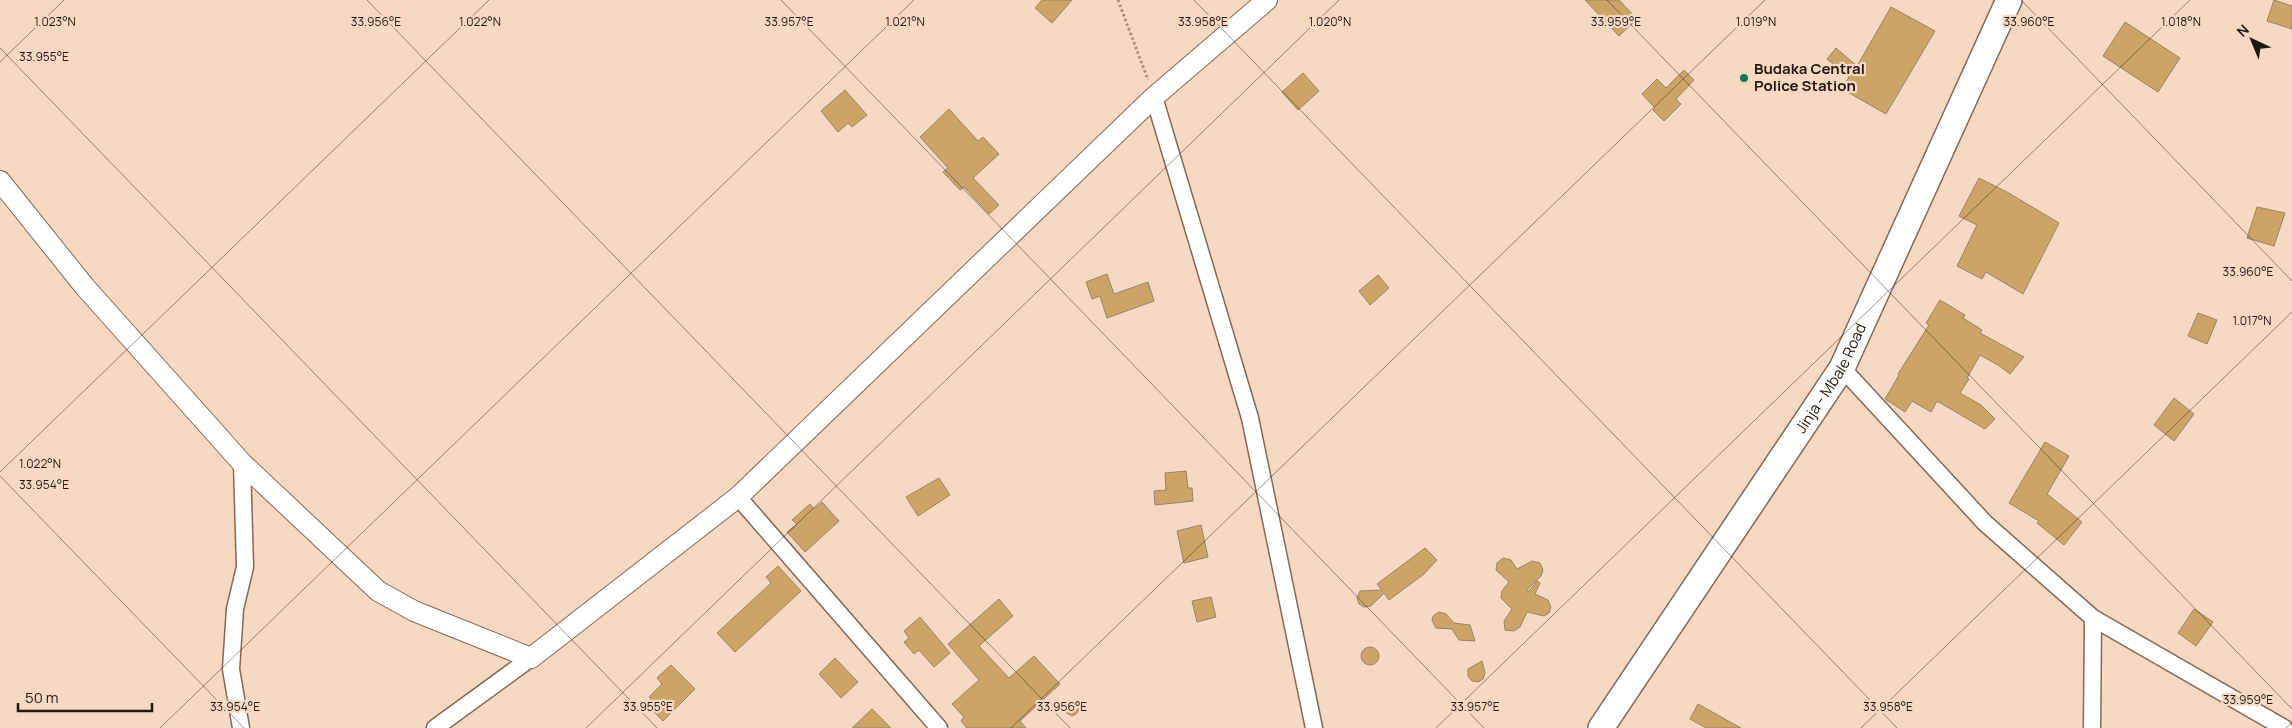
<svg xmlns="http://www.w3.org/2000/svg" width="2292" height="728" font-family="Manrope,sans-serif">
  <rect width="100%" height="100%" fill="#f7d8c3"/>
  <path fill="#cca466" stroke="#968469" d="M1042 0H1072L1052 23 1035 8Z
    M1585 0H1619L1637 19 1619 36Z
    M2274 0 2292 6V29L2267 21Z
    M1891 7 1935 31 1886 114 1842 89 1849 77 1827 59 1836 48 1857 66Z
    M2125 22 2180 58 2158 92 2103 56Z
    M1684 70 1694 80 1676 99 1681 104 1664 121 1653 110 1655 108 1642 94 1657 79 1666 88Z
    M1303 73 1319 91 1298 110 1282 92Z
    M845 90 867 115 852 127 848 123 838 132 821 111Z
    M949 109 978 141 983 137 999 154 973 178 999 205 989 214 964 187 960 190 943 172 948 168 920 137Z
    M1979 178 2007 192 2059 223 2023 294 1986 272 1982 279 1957 266 1977 225 1959 216Z
    M2257 207 2285 213 2274 246 2247 238Z
    M1107 274 1114 294 1148 282 1154 301 1107 318 1100 296 1092 299 1086 282Z
    M1378 275 1389 288 1370 305 1359 291Z
    M1940 300 1965 315 1963 318 1982 330 1980 333 2024 357 2010 374 1998 365 1980 355 1967 378 1969 379 1960 393 1981 405 1995 419 1985 429 1937 401 1931 412 1912 401 1905 412 1885 399 1899 375 1898 374 1929 325 1926 323Z
    M2198 313 2217 320 2207 344 2188 336Z
    M2174 398 2194 414 2174 441 2154 425Z
    M2045 442 2069 456 2047 494 2082 522 2064 545 2037 523 2039 521 2009 503Z
    M1186 471 1188 488H1192L1193 501 1155 505 1154 491 1166 490 1165 473Z
    M939 478 950 495 918 516 906 497Z
    M822 502 839 521 805 552 787 532 797 524 792 520 810 504 814 509Z
    M1201 525 1208 557 1184 563 1177 531Z
    M1425 548 1437 560 1424 574 1389 600 1384 593 1371 606 1364 607 1359 604 1357 598 1360 591 1382 590 1377 584Z
    M1503 558 1511 560 1517 569 1532 561 1540 563 1543 570 1541 576 1527 590 1529 591 1537 581 1540 583 1535 594 1548 600 1551 607 1549 613 1544 616 1527 612 1520 627 1514 631 1505 630 1504 621 1512 609 1501 598 1502 591 1509 582 1496 570 1497 563Z
    M778 566 801 591 735 652 717 633 771 583 766 577Z
    M1211 597 1216 617 1197 622 1192 601Z
    M999 599 1013 616 979 646 1009 678 1034 656 1060 684 1020 721 1026 728H967L961 721 964 717 952 704 979 680 948 644Z
    M2194 609 2213 622 2196 646 2178 633Z
    M1439 612 1446 614 1454 623 1470 625 1475 641 1459 640 1452 629 1436 628 1432 620 1433 616Z
    M920 617 950 653 934 667 919 650 914 654 904 642 909 638 904 631Z
    M1361 656a9 9 0 1 1 18 0a9 9 0 1 1-18 0Z
    M835 658 858 682 841 698 819 674Z
    M1482 661 1485 673 1483 679 1478 682 1472 681 1468 676V669Z
    M671 665 695 689 663 721 648 706 653 701 649 697 662 684 657 678Z
    M1063 700 1075 702 1080 708 1076 714 1072 716 1065 712Z
    M1698 704 1741 728H1706L1690 719Z
    M872 709 891 728H852Z"/>
  <g fill="none" stroke-linecap="round" stroke-linejoin="round">
    <defs>
      <path id="minor" d="M1154 97 1250 418 1314 728
        M1842 368 1985 523 2093 618 2284 728
        M738 497 939 728
        M241 728 231 669 235 609 245 567 242 463
        M435 728 531 658
        M2092 728 2093 618"/>
      <path id="tertiary" d="M0 181 85 287 242 463 378 591 414 611 531 658 738 497 1154 97 1267 0"/>
      <g id="primary">
        <path id="s1" d="M1601 728 1842 368 2009 0"/>
      </g>
    </defs>
    <use href="#minor" stroke="#836956" stroke-width="19"/>
    <use href="#tertiary" stroke="#836956" stroke-width="22"/>
    <use href="#primary" stroke="#836956" stroke-width="28"/>
    <path stroke="#a79080" stroke-width="3" stroke-dasharray="2.5 2.5" stroke-linecap="butt" d="M1118 0 1148 80"/>
    <use href="#minor" stroke="#fff" stroke-width="16"/>
    <use href="#tertiary" stroke="#fff" stroke-width="20"/>
    <use href="#primary" stroke="#fff" stroke-width="25"/>
  </g>
  <path fill="none" stroke="#21170f" stroke-width="1" stroke-opacity="0.45" d="M367 0 1070 728M781 0 1484 728M1194 0 1897 728M1607 0 2292 709M2021 0 2292 281M0 48 657 728M0 62 64 0M0 472 489 0M0 476 244 728M160 728 914 0M586 728 1339 0M1011 728 1765 0M1436 728 2190 0M1861 728 2292 312M2286 728 2292 723"/>
  <circle fill="#127851" stroke="#f7d8c3" stroke-width="2" cx="1744" cy="78" r="5"/>
  <g text-anchor="middle" stroke-width="4.5" stroke-linejoin="round" paint-order="stroke">
    <g font-size="15" font-weight="bold" fill="#21170f" stroke="#f7d8c3" text-anchor="start">
      <text x="1754" y="74">Budaka Central<tspan x="1754" dy="17">Police Station</tspan></text>
    </g>
    <g font-size="15" fill="#21170f" stroke="#f7d8c3">
      <text dy="5" stroke="none"><textPath href="#s1" startOffset="419">Jinja - Mbale Road</textPath></text>
    </g>
  </g>
  <g font-size="12" text-anchor="middle" fill="#21170f" stroke="#f7d8c3" stroke-width="4.5" stroke-linejoin="round" paint-order="stroke">
    <text x="55" y="26">1.023°N</text>
    <text x="480" y="26">1.022°N</text>
    <text x="905" y="26">1.021°N</text>
    <text x="1330" y="26">1.020°N</text>
    <text x="1756" y="26">1.019°N</text>
    <text x="2181" y="26">1.018°N</text>
    <text x="376" y="26">33.956°E</text>
    <text x="789" y="26">33.957°E</text>
    <text x="1203" y="26">33.958°E</text>
    <text x="1616" y="26">33.959°E</text>
    <text x="2029" y="26">33.960°E</text>
    <text x="44" y="61">33.955°E</text>
    <text x="2248" y="276">33.960°E</text>
    <text x="2252" y="325">1.017°N</text>
    <text x="40" y="468">1.022°N</text>
    <text x="44" y="489">33.954°E</text>
    <text x="2248" y="704">33.959°E</text>
    <text x="235" y="711">33.954°E</text>
    <text x="648" y="711">33.955°E</text>
    <text x="1062" y="711">33.956°E</text>
    <text x="1475" y="711">33.957°E</text>
    <text x="1888" y="711">33.958°E</text>
  </g>
  <g transform="translate(2252 40) rotate(316)" stroke="#f7d8c3" stroke-width="4" paint-order="stroke">
  <path d="M0-4L9 19L0 12L-9 19Z" fill="#21170f"/>
  <text y="-8" font-size="14" font-weight="bold" text-anchor="middle" fill="#21170f">N</text>
  </g>
  <path d="M18 703v8h134v-8" fill="none" stroke="#21170f" stroke-width="2.5"/>
  <text x="25" y="703" font-size="15" fill="#21170f" stroke="#f7d8c3" stroke-width="4" paint-order="stroke">50 m</text>
</svg>
